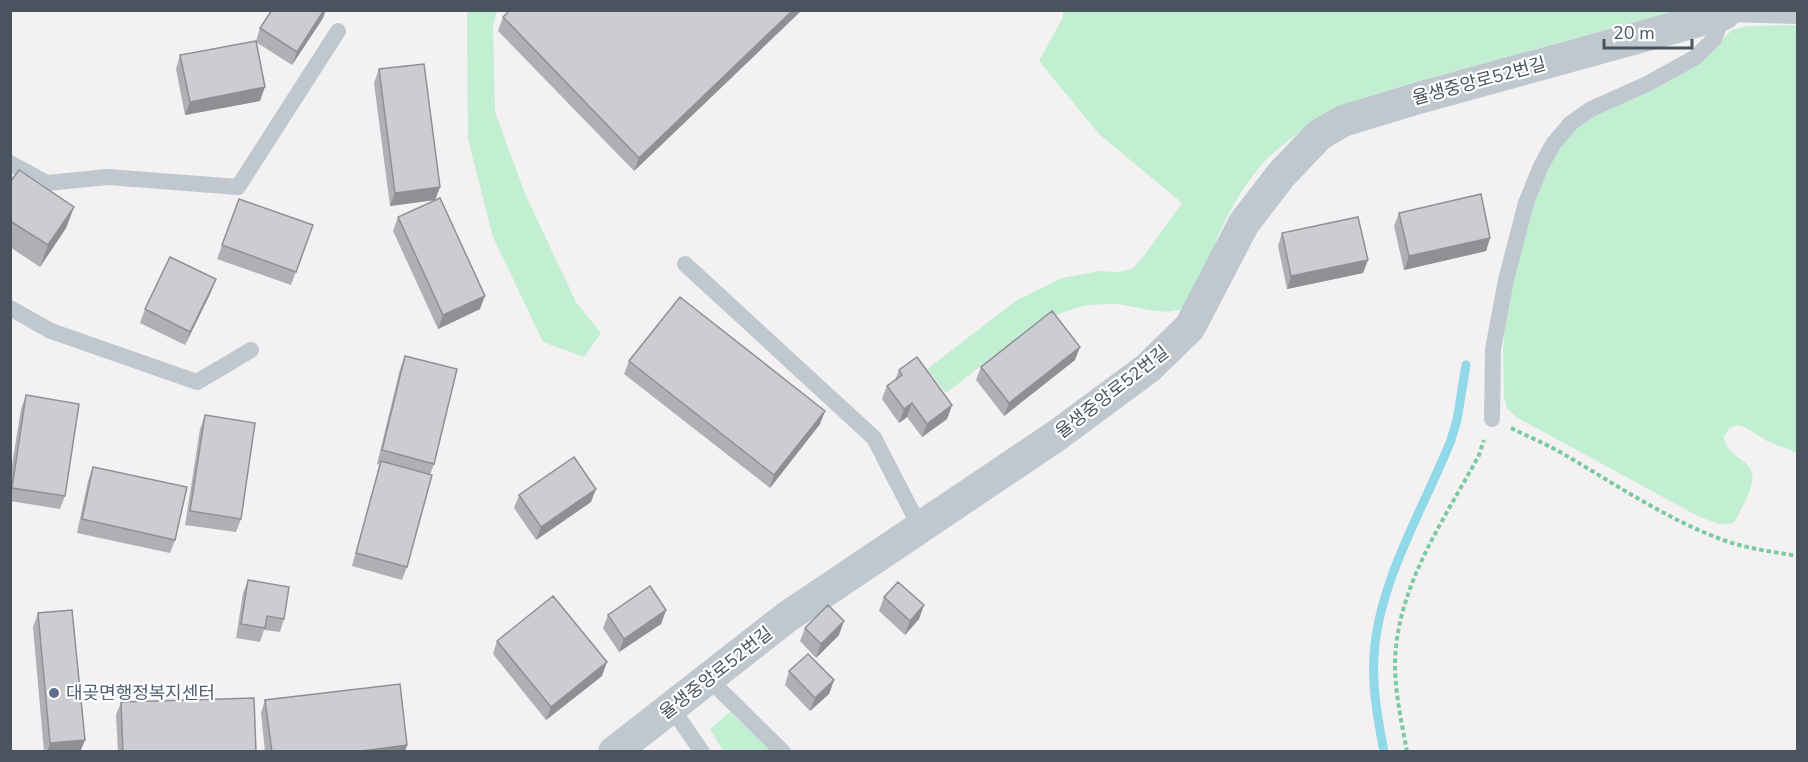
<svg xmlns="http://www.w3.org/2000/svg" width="1808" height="762" font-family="'Nunito Sans','Noto Sans KR',sans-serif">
  <rect width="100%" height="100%" fill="#f3f1f1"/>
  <path fill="#c2eed2" d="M468 11H497L493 24 495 112 526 196 576 302 601 333 584 357 543 342 493 237 468 139 467 15Z
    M1063 11H1676C1616 27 1557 43 1497 60 1417 82 1327 99 1266 160 1246 181 1230 209 1218 236 1211 252 1199 296 1186 306 1169 319 1134 305 1115 304 1107 304 1099 304 1092 305 1043 309 985 364 946 393L927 369 1017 300 1062 278 1099 271 1117 272 1132 269 1143 257 1182 203 1099 134 1039 61 1063 17Z
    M1797 25V453L1767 441 1743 426 1737 425 1730 428 1724 436C1726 458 1748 457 1752 473 1755 485 1741 511 1734 522 1721 528 1709 520 1696 515L1516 417 1507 408 1504 397 1503 350 1506 309 1532 204 1552 156 1579 124 1712 50 1732 30 1748 26Z
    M730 712 772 751H723L710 729Z"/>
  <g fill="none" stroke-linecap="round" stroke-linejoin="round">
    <path stroke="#91d8e9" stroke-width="9" d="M1384 752C1378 720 1372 688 1374 656 1378 582 1424 508 1451 440L1457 420 1466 365"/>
    <path stroke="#7bcaa2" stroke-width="4" stroke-dasharray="4.5 3" stroke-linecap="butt" d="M1511 428C1527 436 1544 443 1560 452 1614 483 1667 520 1726 541 1749 549 1774 552 1798 556
      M1407 752C1401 718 1392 681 1396 647 1403 577 1447 515 1479 455L1484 440"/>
    <path stroke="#bfc8cf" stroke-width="16" d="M10 163 47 183 108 177 238 187 338 31
      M685 264 874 438 920 527
      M10 308 51 331 197 382 251 350
      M1492 419 1493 349 1506 280 1526 203 1541 166 1553 144 1571 123 1591 109 1647 84 1696 57 1714 39 1724 14 1798 16
      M708 678 783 752
      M671 707 702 752"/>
    <path stroke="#bfc8cf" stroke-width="32" d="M614 752 787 617 1056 436 1148 368 1190 327 1244 223 1281 175 1319 135 1343 121 1415 99 1724 14 1727 10"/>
  </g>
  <path fill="#afb0b5" d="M510 10H802L634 171 498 31 503 17Z
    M323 18 292 65 256 42 260 101 185 115 176 69 180 55 256 41 260 28Z
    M379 69 440 187 435 200 390 206 374 83Z
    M10 182 74 207 66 228 40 267 10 247Z
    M239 199 313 225 291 285 217 259Z
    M1399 213 1490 238 1486 251 1404 270 1394 226Z
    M398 217 480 309 438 329 393 231Z
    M1282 233 1368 260 1363 273 1287 289 1278 246Z
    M211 292 185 345 140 323 145 309Z
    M405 356 434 464 430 475 407 567 402 580 352 566 377 475 380 465 377 464 400 369Z
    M1075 360 1004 416 976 380 981 367Z
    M629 361 820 424 770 488 624 374Z
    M899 370 952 405 947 419 922 437 907 417 899 423 882 399 887 386 895 380Z
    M26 395 65 496 60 509 10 501V477L21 409Z
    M205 415 241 519 236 532 185 525 200 429Z
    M93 467 175 540 170 553 77 533 88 481Z
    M519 495 591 502 536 540 514 508Z
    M248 580 284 619 280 632 264 630 260 642 236 638 243 593Z
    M884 597 924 605 919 619 905 635 879 611Z
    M666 610 661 624 619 652 603 628 608 615Z
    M38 613 85 740 80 752H44L33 627Z
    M805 628 839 635 816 658 800 641Z
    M497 641 602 676 546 720 493 654Z
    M789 671 834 680 829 694 810 711 785 685Z
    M265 700 405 752H265L261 713Z
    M121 702 256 752H118L116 715Z"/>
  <path fill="#8e9094" d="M324 10H326L323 18 292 65 297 52Z
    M793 10H802L634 171 639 158Z
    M265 87 260 101 185 115 190 102Z
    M440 187 435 200 390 206 395 193Z
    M74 207 66 228 40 267 48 245Z
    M1490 238 1486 251 1404 270 1409 256Z
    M1368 260 1363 273 1287 289 1291 276Z
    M216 279 211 292 185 345 190 332Z
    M485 296 480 309 438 329 443 315Z
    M1080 347 1075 360 1004 416 1009 403Z
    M912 403 907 417 899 423 904 409Z
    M952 405 947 419 922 437 927 424Z
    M825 411 820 424 770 488 774 475Z
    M596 489 591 502 536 540 541 527Z
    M924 605 919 619 905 635 910 621Z
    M666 610 661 624 619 652 624 639Z
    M844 621 839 635 816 658 821 644Z
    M607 662 602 676 546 720 551 707Z
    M834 680 829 694 810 711 815 698Z
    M85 740 80 752H47L50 743Z
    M407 745 405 752H354Z"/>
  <path fill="#cbcdd3" stroke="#8e9094" stroke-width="1.5" d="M272 10H324L297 52 260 28Z
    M510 10H793L639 158 503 17Z
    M256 41 265 87 190 102 180 55Z
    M424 64 440 187 395 193 379 69Z
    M19 170 74 207 48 245 10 221V182Z
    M1481 194 1490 238 1409 256 1399 213Z
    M440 198 485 296 443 315 398 217Z
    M239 199 313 225 296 272 222 245Z
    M1358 217 1368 260 1291 276 1282 233Z
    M170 257 216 279 190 332 145 309Z
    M680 297 825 411 774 475 629 361Z
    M1052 311 1080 347 1009 403 981 367Z
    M405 356 457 369 434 464 382 450Z
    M917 357 952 405 927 424 912 403 904 409 887 386 902 375 899 370Z
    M26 395 79 404 65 496 12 488Z
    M205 415 255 423 241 519 190 511Z
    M574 457 596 489 541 527 519 495Z
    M381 461 432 475 407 567 356 553Z
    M93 467 187 487 175 540 82 519Z
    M248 580 289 587 284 619 267 616 265 628 241 624Z
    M898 582 924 605 910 621 884 597Z
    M650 586 666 610 624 639 608 615Z
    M553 596 607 662 551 707 497 641Z
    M828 605 844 621 821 644 805 628Z
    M72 610 85 740 50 743 38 613Z
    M808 654 834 680 815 698 789 671Z
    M400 684 407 745 354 752H272L265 700Z
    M254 698 256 752H123L121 702Z"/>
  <circle fill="#5c6f8a" stroke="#fff" stroke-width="2" cx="54" cy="693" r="6"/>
  <g text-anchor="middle" stroke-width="4.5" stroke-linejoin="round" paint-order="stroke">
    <g font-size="18" fill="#49545e" stroke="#fff">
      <text transform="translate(1479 81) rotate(-15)" y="6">율생중앙로52번길</text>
      <text transform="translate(1112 392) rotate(-38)" y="6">율생중앙로52번길</text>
      <text transform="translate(716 673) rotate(-38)" y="6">율생중앙로52번길</text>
    </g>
    <g font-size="18" fill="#4e5e75" stroke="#fff" text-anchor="start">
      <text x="66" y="699">대곶면행정복지센터</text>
    </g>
  </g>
  <rect width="1808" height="762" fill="none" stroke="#49545e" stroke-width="24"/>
  <path d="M1604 39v9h88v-9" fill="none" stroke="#49545e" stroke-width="3"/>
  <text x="1613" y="39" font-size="18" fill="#49545e" stroke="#ffffff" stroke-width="4.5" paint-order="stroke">20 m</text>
</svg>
